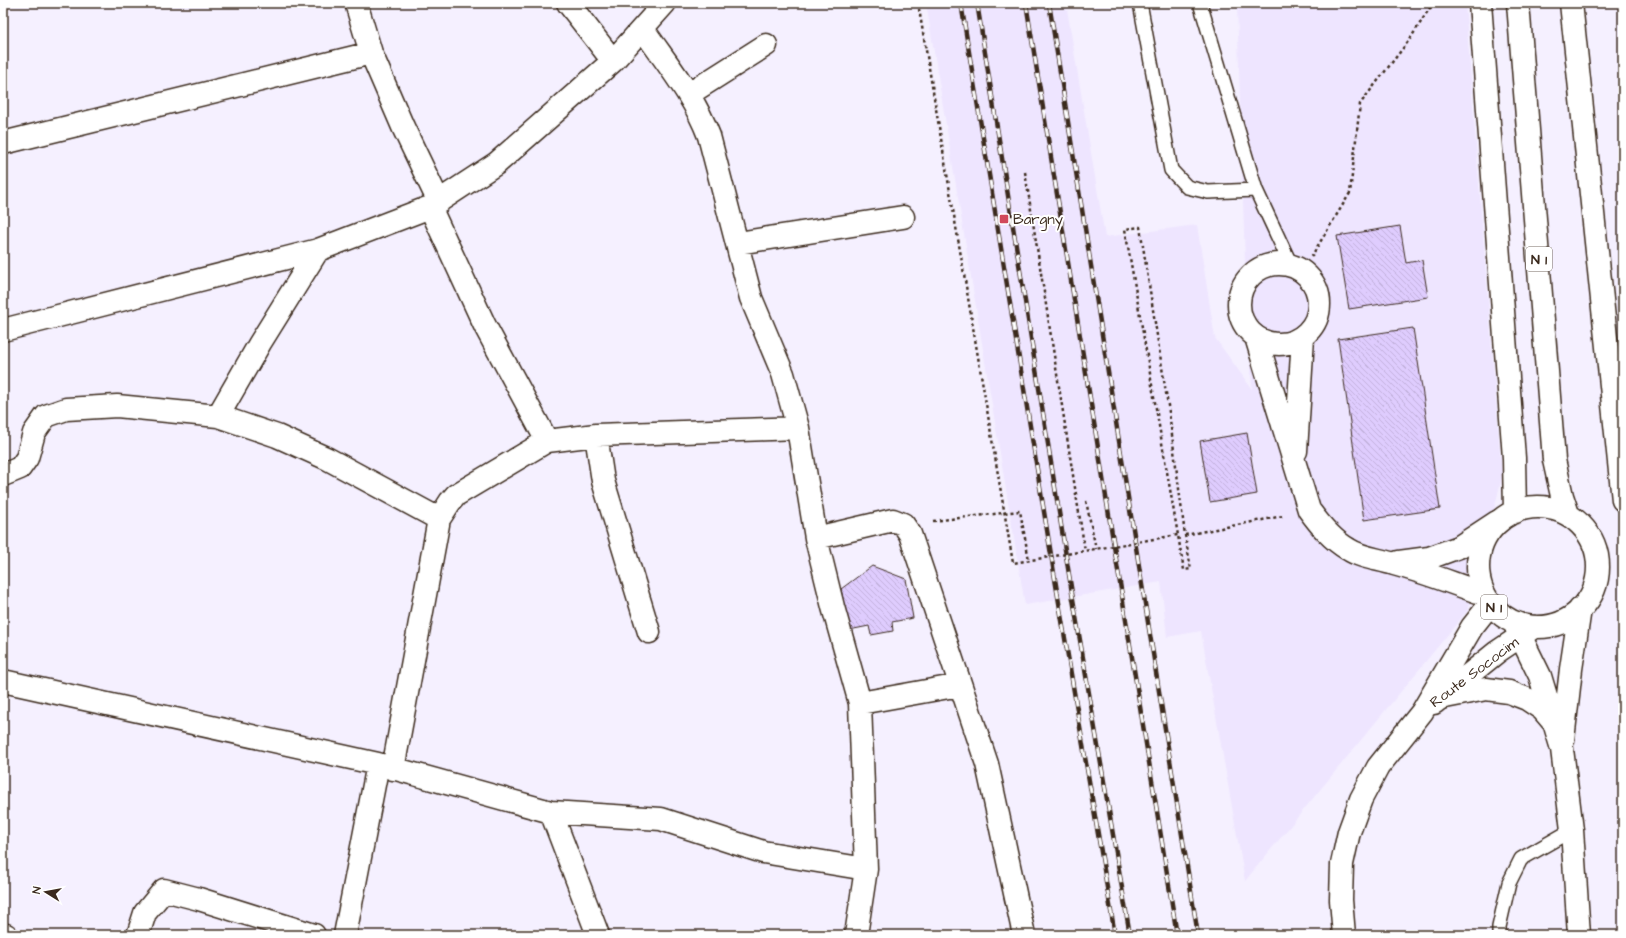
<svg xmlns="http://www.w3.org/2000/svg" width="1626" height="938" font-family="'Architects Daughter',sans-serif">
  <defs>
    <pattern id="building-back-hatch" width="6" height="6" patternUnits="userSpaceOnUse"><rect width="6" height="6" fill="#dfccfe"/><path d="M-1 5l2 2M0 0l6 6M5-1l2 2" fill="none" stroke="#c0afd9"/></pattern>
  </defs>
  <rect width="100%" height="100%" fill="#f5f0ff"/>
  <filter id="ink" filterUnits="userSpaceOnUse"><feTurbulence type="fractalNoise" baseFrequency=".025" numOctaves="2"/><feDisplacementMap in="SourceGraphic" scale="8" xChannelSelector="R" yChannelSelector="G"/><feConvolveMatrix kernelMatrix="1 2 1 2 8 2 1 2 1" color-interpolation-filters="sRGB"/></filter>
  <g filter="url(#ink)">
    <path fill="#eee5ff" d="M926 3H1066L1105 237 1197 225 1215 338 1252 389 1245 265 1237 3H1465L1502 477 1492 518 1476 545 1468 610 1245 881 1201 631 1167 637 1161 582 1025 605Z"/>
    <path fill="url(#building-back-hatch)" stroke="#3b2a1e" d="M1400 226 1406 263 1422 260 1428 297 1349 309 1337 236Z
      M1413 328 1440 509 1364 520 1338 339Z
      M1247 433 1257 494 1210 502 1200 441Z
      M872 566 906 579 913 618 892 622 893 631 871 635 869 626 849 630 841 589Z"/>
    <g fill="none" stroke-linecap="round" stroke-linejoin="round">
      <defs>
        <path id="service" d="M1140 3 1171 170 1187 187 1208 192 1256 190
          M1200 3 1256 190 1291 265
          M1499 935V927L1509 883 1521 859 1572 830"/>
        <path id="minor" d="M356 3 371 53 403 127 439 202
          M568 3 613 61
          M1571 3 1623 500
          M643 29C667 64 694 96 709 136L751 298 783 374 798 428 816 538 833 607 860 703 866 869 856 935
          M689 94 766 45
          M3 143 371 53
          M430 207 485 326 547 441
          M738 243 903 217
          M1239 304a40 40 0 1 1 80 0a40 40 0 1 1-80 0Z
          M3 330 318 250 430 207 497 163 613 61 665 3
          M1256 337 1309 510C1320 525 1332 540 1348 549 1361 558 1379 559 1394 564 1425 572 1454 584 1484 594
          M218 416 260 343 318 250
          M596 435 603 481 649 632
          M1296 451 1303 337
          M3 475 20 468 27 458 34 433 46 416 66 409 117 406 218 416 277 436 328 459 439 519
          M816 538 893 520 903 524 910 534 987 764 1024 935
          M1399 562 1429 558 1459 547 1497 522
          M3 681 378 764 551 812 661 819 763 852 866 869
          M860 703 960 685
          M393 769 439 519 450 502 456 495 547 441 596 435 798 428
          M551 812 598 935
          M3 934 6 935
          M138 935 145 913 164 890 199 899 314 935
          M345 935 378 764"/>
        <path id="tertiary" d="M1434 703 1497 652 1534 627
          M1344 935 1341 900 1342 864 1349 832 1361 799 1378 767 1422 712 1472 627 1491 603"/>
        <path id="trunk" d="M1480 3 1514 458 1515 512
          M1518 3 1554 460 1562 496 1568 514
          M1478 567a60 60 0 1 1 120 0a60 60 0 1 1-120 0Z
          M1514 623 1540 676 1562 749 1572 830 1579 935
          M1440 698 1486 689 1509 692 1527 699 1542 709 1553 722
          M1563 740 1571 669 1580 609"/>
      </defs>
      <use href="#service" stroke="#3b2a1e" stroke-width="16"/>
      <use href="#minor" stroke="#3b2a1e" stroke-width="25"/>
      <use href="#tertiary" stroke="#3b2a1e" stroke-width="25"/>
      <use href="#trunk" stroke="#3b2a1e" stroke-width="25"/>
      <path stroke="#3b2a1e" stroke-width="2.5" stroke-dasharray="3 3" stroke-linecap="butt" d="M918 3 928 62
        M1025 172 1085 551
        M1311 257 1350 193 1360 104 1410 39 1433 3
        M1086 501 1096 549
        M933 521 1020 511 1029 560
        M1185 535 1191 569 1184 570 1125 229 1140 227 1169 412 1185 535 1283 516"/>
      <use href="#service" stroke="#fff" stroke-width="13"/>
      <use href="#minor" stroke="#fff" stroke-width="22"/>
      <use href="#tertiary" stroke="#fff" stroke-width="22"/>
      <use href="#trunk" stroke="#fff" stroke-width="22"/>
      <defs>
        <path id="rail" d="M961 3 1055 579 1115 935
          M977 3 1072 593 1130 935
          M1026 3 1177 935
          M1049 3 1198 935"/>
      </defs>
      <use href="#rail" stroke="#3b2a1e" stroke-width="4.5"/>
      <use href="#rail" stroke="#fff" stroke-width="3" stroke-dasharray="9" stroke-linecap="butt"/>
      <path stroke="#3b2a1e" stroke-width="2.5" stroke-dasharray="3 3" stroke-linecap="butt" d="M928 62 1013 563 1178 535"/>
    </g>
  </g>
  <rect fill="#d1495b" stroke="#fff" stroke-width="1.5" x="999" y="214" width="10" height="10" rx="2"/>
  <g text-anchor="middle" stroke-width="4" stroke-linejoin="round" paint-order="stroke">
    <g fill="#fff" stroke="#766a62" stroke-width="1">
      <rect x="1526" y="247" width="26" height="24" rx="3"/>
      <rect x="1481" y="595" width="26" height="24" rx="3"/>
    </g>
    <g font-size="14" font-weight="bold" fill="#3b2a1e">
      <text x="1539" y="264">N 1</text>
      <text x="1494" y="612">N 1</text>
    </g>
    <g font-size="15" fill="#3b2a1e" stroke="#fff" text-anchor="start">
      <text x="1013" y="224">Bargny</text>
    </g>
    <g font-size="15" fill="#3b2a1e" stroke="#fff">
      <text transform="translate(1474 672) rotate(-37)" y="5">Route Sococim</text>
    </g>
  </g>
  <rect width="1626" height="938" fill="none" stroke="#fff" stroke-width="16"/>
  <rect x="8" y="8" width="1610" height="922" fill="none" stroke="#3b2a1e" stroke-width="1.5" filter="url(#ink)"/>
  <g transform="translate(46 892) rotate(281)" stroke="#ffffff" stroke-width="3" paint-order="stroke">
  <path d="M0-3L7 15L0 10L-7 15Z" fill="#3b2a1e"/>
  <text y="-6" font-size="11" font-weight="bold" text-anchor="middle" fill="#3b2a1e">N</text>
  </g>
</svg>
